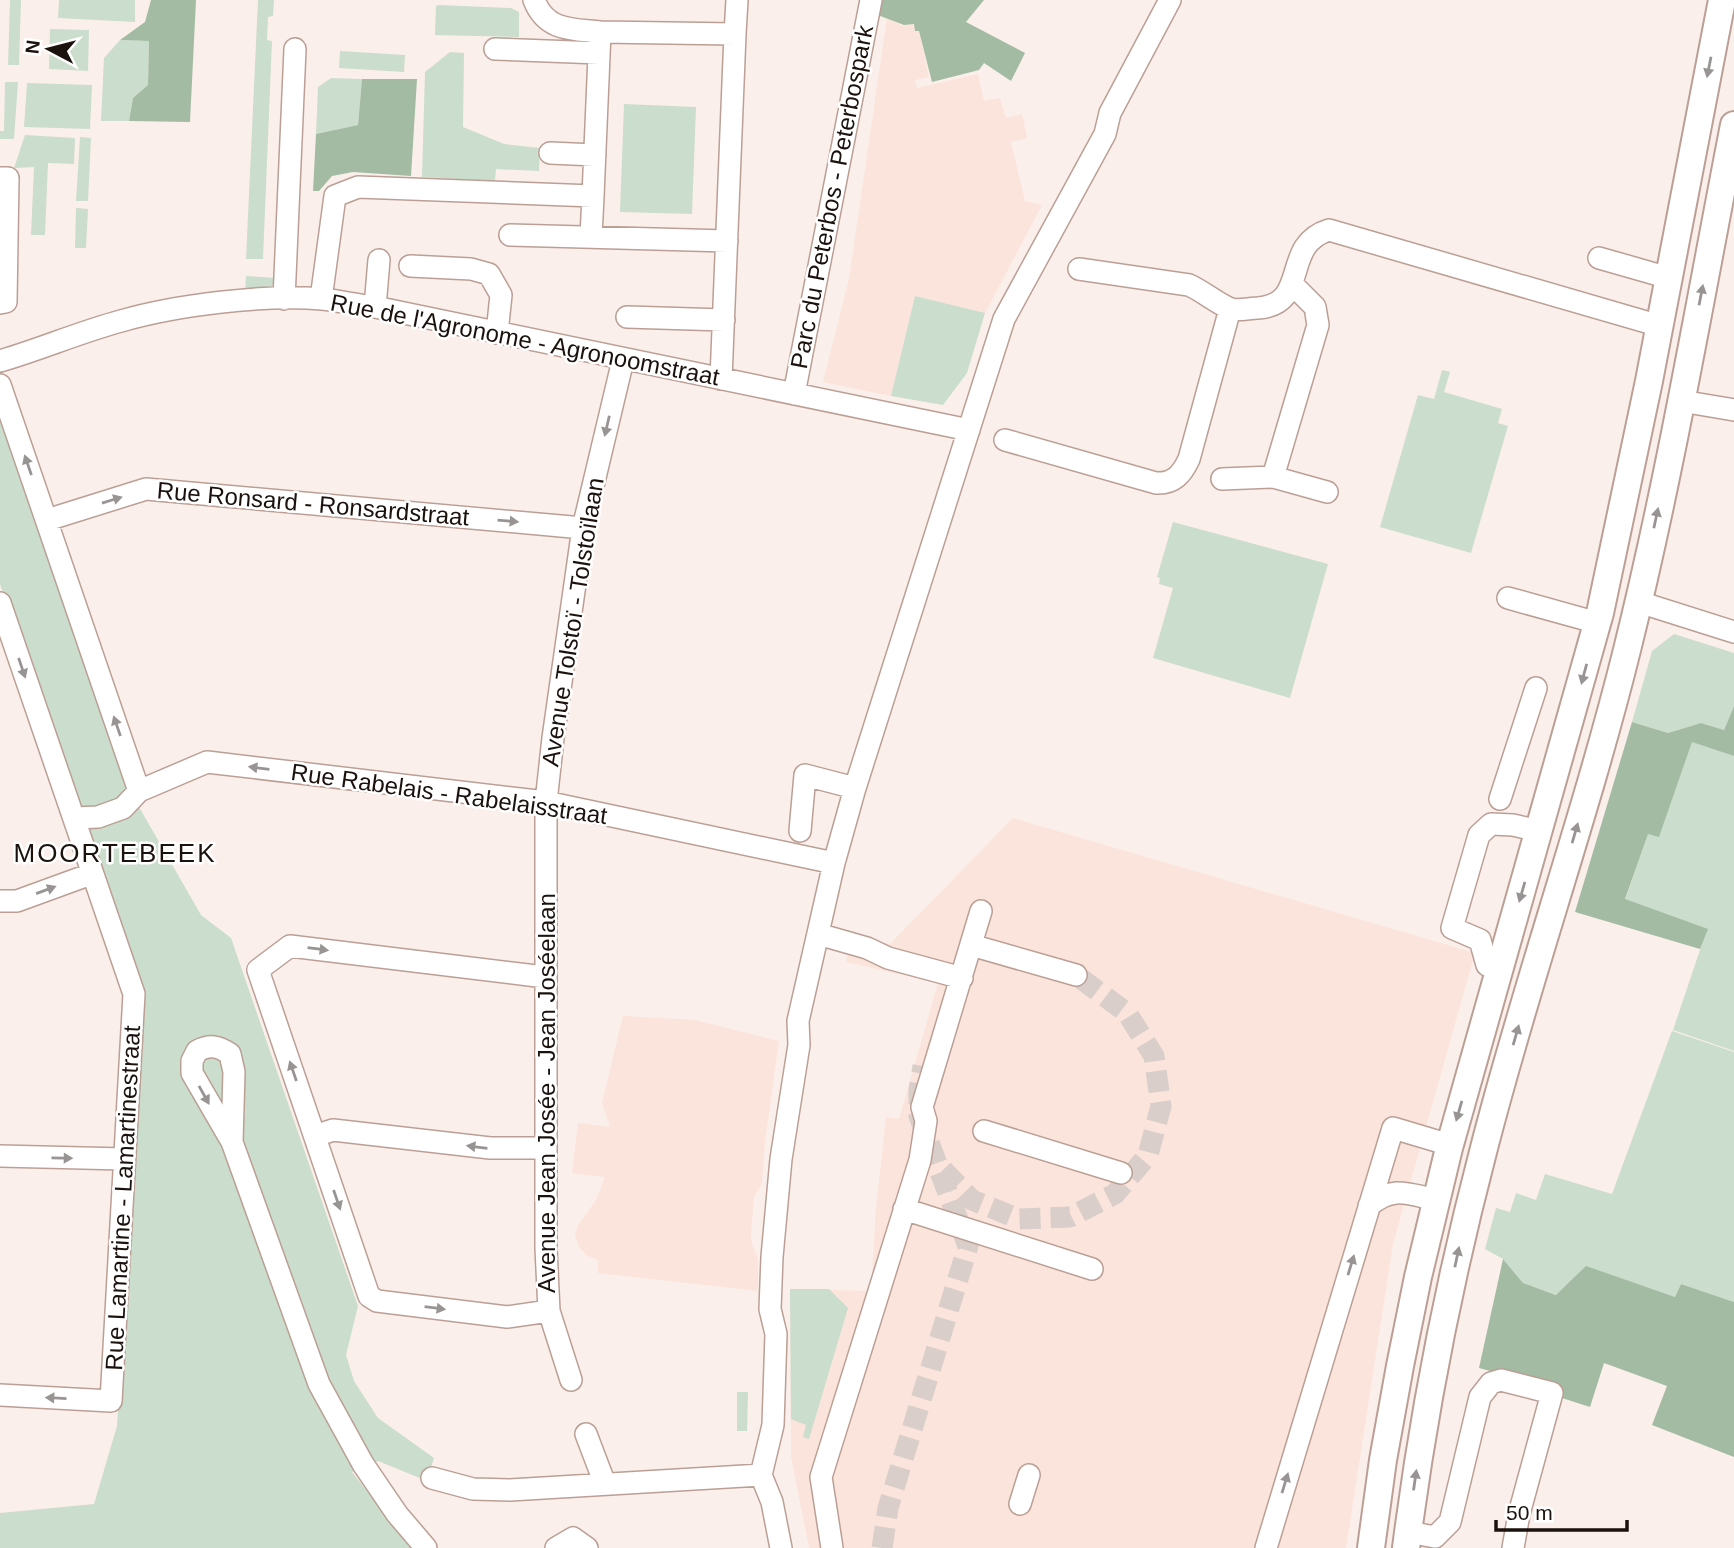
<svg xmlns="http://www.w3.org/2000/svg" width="1734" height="1548" font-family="Arial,sans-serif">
  <rect width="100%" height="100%" fill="#fbefeb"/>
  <path fill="#fbe4db" d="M887 18 903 26 913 24 915 31H919L929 77 915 80 917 88 978 74 984 101 1000 98 1006 118 1022 114 1027 138 1011 142 1025 201 1042 205 985 313 915 296 891 396 823 382 849 279Z
    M1013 818 1475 953 1393 1244 1346 1548H809L791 1457 790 1289 871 1291 876 1208 886 1117 899 1119 938 983 846 962 852 936 890 944Z
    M623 1016 695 1020 779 1041 765 1142 762 1183 754 1197 751 1235 752 1244 758 1258V1291L598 1273V1260L586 1255 578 1245 575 1234 579 1224 596 1200 605 1177 572 1173 578 1123 610 1127 602 1103Z"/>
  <path fill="#cbddcc" d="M10 0H21L19 65H8Z
    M59 0H135V22L58 18Z
    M258 0H274L273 16 268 17 267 40 272 41 263 259H246Z
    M438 5 511 8 519 12V37L435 35 436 6Z
    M50 29 89 30 88 71 49 69Z
    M120 40 149 41 148 85 133 98 129 121H101L104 58Z
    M340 51 405 55 404 72 339 68Z
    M450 52 464 53 463 127 504 144 540 148 539 171 496 169 495 181 422 177 425 72Z
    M331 78 362 79 358 125 316 134 318 87Z
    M5 82H18L14 139H0V131H4Z
    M27 83 92 85 90 129 24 127Z
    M624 104 696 107 692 214 620 212Z
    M25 135 75 138 74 164 48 163 45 235H31L34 167 14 168Z
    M80 137 91 138 88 201H76Z
    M76 208 88 209 86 248H75Z
    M246 276 276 278 273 285 265 293H245Z
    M915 296 985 313 967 373 943 405 891 396Z
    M1442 370 1450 372 1444 392 1502 409 1498 423 1508 426 1471 553 1380 527 1418 395 1434 399Z
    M0 405 139 807 201 915 231 938 358 1306 346 1355 354 1381 378 1418 434 1458 427 1481 378 1461 352 1472 412 1548H0V1513L94 1504 117 1426 140 992 0 584Z
    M1173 522 1328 564 1290 698 1153 658 1173 588 1159 584 1160 578 1157 577Z
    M1674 634 1734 653V706L1724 730 1701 723 1668 733 1632 722 1652 651Z
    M1692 741 1734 756V1051L1673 1030 1707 929 1625 900 1648 833 1659 836Z
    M1672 1031 1734 1052V1302L1681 1284 1675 1297 1586 1267 1557 1295 1523 1283 1503 1259 1485 1249 1496 1208 1510 1212 1516 1193 1536 1200 1545 1174 1612 1194Z
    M790 1289H829L848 1308 809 1439 803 1437 806 1425 791 1419Z
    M737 1392H748L747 1431H737Z"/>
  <path fill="#a2bba2" d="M151 0H196L190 122 129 121 133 98 148 85 149 41 120 40 145 22Z
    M878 0H984L966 22 1025 53 1011 81 984 63 979 70 932 82 919 31H915L914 24 904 25 875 14Z
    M362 79H417L411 176 353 172 332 176 319 191H313L316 134 358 125Z
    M1734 706V756L1692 742 1659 837 1648 834 1625 899 1708 929 1700 949 1575 912 1632 722 1668 733 1701 723 1724 730Z
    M1503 1259 1523 1283 1556 1295 1586 1266 1675 1297 1681 1284 1734 1302V1457L1652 1425 1667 1386 1604 1363 1590 1407 1562 1398V1390L1479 1368Z"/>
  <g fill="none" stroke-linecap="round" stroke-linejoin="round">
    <path stroke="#d9ceca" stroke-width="21" stroke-dasharray="21 10" stroke-linecap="butt" d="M943 1170 972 1200 1019 1219 1070 1217 1115 1194 1148 1155 1161 1106 1154 1056 1127 1013 1076 975
      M882 1548 888 1508 968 1246 919 1116V1090L923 1066"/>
    <defs>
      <path id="minor" d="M534 0C546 31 571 29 600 32
        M495 49 599 53
        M550 153 595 155
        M0 178H8L6 302 0 303
        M510 235 727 241
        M591 237 593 196
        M1599 258 1669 278
        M410 266 471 269 489 274 501 295 497 333
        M1079 269 1189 285C1201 290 1221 306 1231 309 1239 311 1250 308 1258 308 1311 304 1280 245 1329 230L1660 326
        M284 299 295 49
        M321 299 335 196 358 187 593 196 600 32 735 34 737 0
        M375 307 379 260
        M627 317 724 320
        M0 361C41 349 80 332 121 321 176 305 266 294 322 299 340 301 357 305 375 307L969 430
        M721 379 735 34
        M0 385 139 791
        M794 394 871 0
        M1681 401 1734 410
        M1005 440 1156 483C1174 484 1182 474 1189 459L1230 309
        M1273 477 1318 325 1315 307 1292 284
        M1222 479 1273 477 1327 492
        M47 520 146 489 583 528
        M1508 598 1598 623
        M1639 602 1734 632
        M0 603 134 994 111 1401 0 1395
        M1500 799 1536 688
        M75 818 98 817 123 808 139 791 207 762 546 802 834 863
        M800 831 805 775 855 788
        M0 901H17L91 874
        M818 934 867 948 888 958 962 978
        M971 945 1076 975
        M1487 965 1480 940 1452 928 1479 835 1491 824 1513 825 1539 831
        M545 977 290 946 258 970 369 1296 377 1301 507 1317 549 1311
        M984 1131 1121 1173
        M315 1136 333 1130 490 1148H545
        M232 1142 234 1072 230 1054C218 1046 210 1044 197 1051L192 1061V1073L232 1142 319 1384 363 1464 397 1514 426 1548
        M0 1156 124 1159
        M1369 1206C1392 1185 1409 1194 1436 1200
        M904 1209 1092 1269
        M571 1380 549 1311 546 1248V802L553 738 583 528 623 360
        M586 1434 605 1484
        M432 1478 473 1489 510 1490 761 1475
        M1020 1504 1029 1475
        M1408 1532 1435 1537 1450 1522 1480 1397 1491 1383 1501 1380 1552 1393 1519 1514 1513 1548
        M556 1548 573 1538 587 1548
        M781 1548 772 1502 761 1475 773 1425 776 1334 770 1309 772 1257 781 1159 799 1045 798 1021 834 863 855 788 1004 319 1105 134 1110 113 1170 0
        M832 1548 821 1477 920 1160 926 1121 922 1107 981 911
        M1266 1548 1393 1128 1450 1145"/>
      <path id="major" d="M1371 1548 1383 1460 1400 1366 1418 1277 1449 1148 1600 613 1649 381 1722 0
        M1406 1548C1423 1414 1449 1282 1483 1152 1526 983 1585 819 1627 650 1670 477 1700 300 1734 125"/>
    </defs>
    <use href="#minor" stroke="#bb9f95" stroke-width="24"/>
    <use href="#major" stroke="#bb9f95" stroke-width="30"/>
    <use href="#minor" stroke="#fff" stroke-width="21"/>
    <use href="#major" stroke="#fff" stroke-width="26"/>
  </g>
  <defs><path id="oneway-solid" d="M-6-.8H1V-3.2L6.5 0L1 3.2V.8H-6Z" transform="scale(1.75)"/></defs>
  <g fill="#989493">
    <use href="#oneway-solid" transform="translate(1709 67) rotate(101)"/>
    <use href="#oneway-solid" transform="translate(1701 295) rotate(-79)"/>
    <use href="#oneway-solid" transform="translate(607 426) rotate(103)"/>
    <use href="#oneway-solid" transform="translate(28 465) rotate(-109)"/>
    <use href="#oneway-solid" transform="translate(112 500) rotate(-17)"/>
    <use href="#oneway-solid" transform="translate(1656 518) rotate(-78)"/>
    <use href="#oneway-solid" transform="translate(508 521) rotate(5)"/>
    <use href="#oneway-solid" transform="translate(22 668) rotate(71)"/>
    <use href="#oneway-solid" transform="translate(1584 674) rotate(105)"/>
    <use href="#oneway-solid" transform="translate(117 726) rotate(-109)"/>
    <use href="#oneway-solid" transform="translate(259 768) rotate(-173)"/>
    <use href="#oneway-solid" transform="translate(1575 833) rotate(-74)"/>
    <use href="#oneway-solid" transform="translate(46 890) rotate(-20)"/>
    <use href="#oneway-solid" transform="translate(1522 892) rotate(106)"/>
    <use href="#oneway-solid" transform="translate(318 949) rotate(7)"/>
    <use href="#oneway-solid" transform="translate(1516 1035) rotate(-74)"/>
    <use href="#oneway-solid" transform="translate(293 1071) rotate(-109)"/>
    <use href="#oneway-solid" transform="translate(204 1095) rotate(61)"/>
    <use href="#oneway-solid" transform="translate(1459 1111) rotate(106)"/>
    <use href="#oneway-solid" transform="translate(477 1147) rotate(-173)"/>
    <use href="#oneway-solid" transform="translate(62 1158) rotate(1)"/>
    <use href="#oneway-solid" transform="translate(337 1200) rotate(71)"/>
    <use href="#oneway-solid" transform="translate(1457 1257) rotate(-78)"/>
    <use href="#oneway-solid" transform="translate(1351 1265) rotate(-73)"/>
    <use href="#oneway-solid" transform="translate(435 1308) rotate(7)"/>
    <use href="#oneway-solid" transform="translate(56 1398) rotate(-177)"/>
    <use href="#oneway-solid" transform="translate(1415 1480) rotate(-82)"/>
    <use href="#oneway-solid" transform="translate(1285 1483) rotate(-73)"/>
  </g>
  <g text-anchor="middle" stroke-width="5" stroke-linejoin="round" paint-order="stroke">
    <g font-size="24" fill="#1b120e" stroke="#fff">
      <text transform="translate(832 197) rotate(-79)" y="8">Parc du Peterbos - Peterbospark</text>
      <text transform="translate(525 340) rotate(11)" y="8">Rue de l'Agronome - Agronoomstraat</text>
      <text transform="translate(313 504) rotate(5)" y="8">Rue Ronsard - Ronsardstraat</text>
      <text transform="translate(573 622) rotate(-81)" y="8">Avenue Tolstoï - Tolstoïlaan</text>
      <text transform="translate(449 794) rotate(8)" y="8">Rue Rabelais - Rabelaisstraat</text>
      <text transform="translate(547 1093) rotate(-90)" y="8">Avenue Jean Josée - Jean Joséelaan</text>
      <text transform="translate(123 1198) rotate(-87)" y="8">Rue Lamartine - Lamartinestraat</text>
    </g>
    <g font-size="26" letter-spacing="2" fill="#1b120e" stroke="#fff">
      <text x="115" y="862">MOORTEBEEK</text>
    </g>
  </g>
  <g transform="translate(49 49) rotate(277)" stroke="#ffffff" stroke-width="5" paint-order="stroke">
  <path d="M0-5L12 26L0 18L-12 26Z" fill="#1b120e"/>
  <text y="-10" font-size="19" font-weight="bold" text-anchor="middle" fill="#1b120e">N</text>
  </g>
  <path d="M1496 1520v10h131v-10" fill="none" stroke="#1b120e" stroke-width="3.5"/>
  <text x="1506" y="1520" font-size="21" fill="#1b120e" stroke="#ffffff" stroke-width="5" paint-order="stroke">50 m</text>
</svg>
